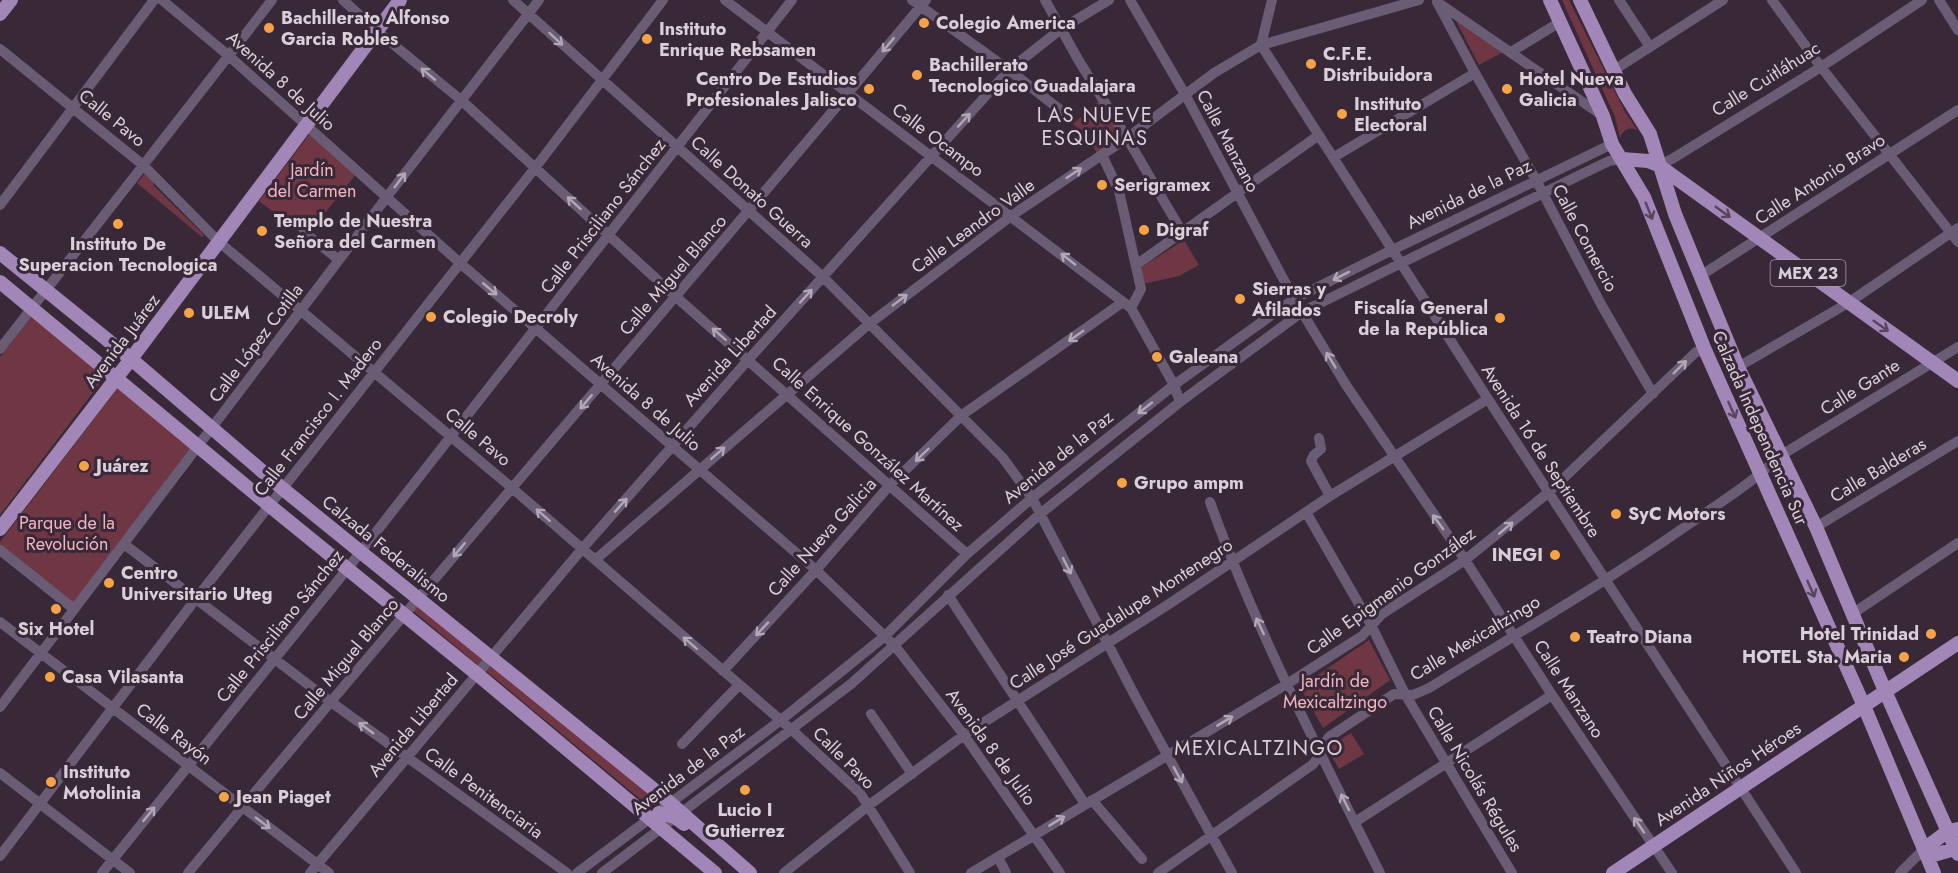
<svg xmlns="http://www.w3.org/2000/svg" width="1958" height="873" font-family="Jost,sans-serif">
  <rect width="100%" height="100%" fill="#392938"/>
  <path fill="#6e3743" d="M1562 0H1569L1625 112 1638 131C1631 126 1623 129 1620 138L1615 117Z
    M1459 20 1503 52 1479 65 1457 23Z
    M1100 100 1120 131V137L1097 153 1083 132 1073 124Z
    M311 132 357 173 306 237 259 201Z
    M147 171 153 178V185L204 235 202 237 137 183Z
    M1184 240 1199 265 1179 276 1143 284 1139 269Z
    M34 314 107 374 0 515V357Z
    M120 385 193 444 70 608 0 554V542Z
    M417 601 485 658 479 666 411 609Z
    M1369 640 1390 680 1323 728 1300 687Z
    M491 662 655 798 646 804 485 670Z
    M1351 733 1364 754 1339 769 1327 748Z"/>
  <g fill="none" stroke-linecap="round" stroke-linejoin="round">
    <path stroke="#695c74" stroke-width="10" d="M162 0 229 56 460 263 816 570 895 646 964 735 1060 873
      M343 0 377 31 461 100 675 296 967 554
      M513 0 823 277 1003 458 1032 498 1135 696 1232 873
      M725 0 1131 308
      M912 0 1009 70 1068 116
      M1045 0 1079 61 1127 138 1182 232
      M1130 0 1186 96 1294 299
      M1619 0 1650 47
      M1772 0 1821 67 1958 242
      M1939 0 1958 30
      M1437 2 1475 73 1536 180 1602 306 1653 394
      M1440 4 1603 116
      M1261 45 1488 399 1796 873
      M1261 45 1272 0
      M0 49 143 165 219 242 512 488 792 730 860 793 910 873
      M1511 52 1560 22
      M1614 70 1723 0
      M1102 155 1119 191 1141 289 1131 308 1174 385 1180 402
      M1334 157 1475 73
      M1658 165 1672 159 1821 67 1922 0
      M0 205 154 0
      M304 232 339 260
      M1136 265 1319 135
      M1700 276 1958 110
      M1302 312 1346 385 1465 560 1552 695 1672 873
      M0 349 272 0
      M1738 367 1848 303 1958 228
      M1319 438 1321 449 1314 455 1311 461 1330 496
      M1210 502C1256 630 1319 751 1380 873
      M1306 512 1371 625 1405 694 1512 873
      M1816 527 1958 441
      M124 544 331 702 567 873
      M0 550 74 609
      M595 560 869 324 1011 216 1127 138 1214 73 1261 45 1419 0
      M948 595 1085 804
      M1852 614 1958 543
      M0 622 329 873
      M723 671 816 570 889 486 962 415 1123 302
      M0 707 386 198 539 0
      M871 714 912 774
      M682 744 739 685
      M0 773 130 873
      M1092 800 1142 859
      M1355 822 1552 695
      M0 856 195 600 535 168 663 0
      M998 857 1006 873
      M102 873 348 568 792 0
      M188 873C430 579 682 293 926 0
      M310 873 582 549 748 360 1009 70 1061 29 1109 0
      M577 873 781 720 885 636 967 554 1032 498 1174 385 1294 299 1384 254 1612 144
      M602 873 851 684 1040 514 1180 402 1302 312 1580 175 1609 161 1622 159
      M784 873 868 806 964 735 1169 604 1330 496 1488 399
      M971 873 1287 684 1362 636 1382 614 1465 560 1549 492 1696 352 1705 350
      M1158 873 1312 765C1321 757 1321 746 1329 737L1394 694 1413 695 1429 688C1516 634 1605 583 1689 524 1720 503 1753 482 1780 456L1958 347
      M1900 873 1924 849"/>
    <path stroke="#a286b8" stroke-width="14" d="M1550 0 1603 116 1612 144 1644 197 1705 350 1864 706 1934 873
      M1580 0 1625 94 1650 134 1675 214 1738 367 1816 527 1885 691 1958 854
      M0 14 11 0
      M1622 159 1648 161 1658 165 1958 381
      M0 253 131 359 283 489 668 801 750 873
      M0 282 270 506 477 674 715 873
      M0 529 131 359 400 0
      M659 813 675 817 684 824
      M1924 849 1948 831 1958 829
      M1927 857 1958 848
      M1613 873 1958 643"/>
  </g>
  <defs><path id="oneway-shaft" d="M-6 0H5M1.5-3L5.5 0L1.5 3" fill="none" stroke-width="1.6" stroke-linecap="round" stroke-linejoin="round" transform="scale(1.5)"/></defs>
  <g stroke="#b2a7b6">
    <use href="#oneway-shaft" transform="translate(556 39) rotate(42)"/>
    <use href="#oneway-shaft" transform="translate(888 45) rotate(130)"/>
    <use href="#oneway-shaft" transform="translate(428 74) rotate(-140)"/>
    <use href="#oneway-shaft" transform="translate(964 120) rotate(-48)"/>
    <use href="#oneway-shaft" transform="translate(1074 173) rotate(-34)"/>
    <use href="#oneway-shaft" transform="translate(400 180) rotate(-53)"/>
    <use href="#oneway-shaft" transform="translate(574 203) rotate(-138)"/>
    <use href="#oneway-shaft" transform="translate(1068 259) rotate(-142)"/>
    <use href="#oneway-shaft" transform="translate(1341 276) rotate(153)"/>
    <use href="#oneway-shaft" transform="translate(490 289) rotate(40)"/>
    <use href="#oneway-shaft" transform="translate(806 296) rotate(-48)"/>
    <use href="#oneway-shaft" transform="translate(900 300) rotate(-37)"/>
    <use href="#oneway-shaft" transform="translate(719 334) rotate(-139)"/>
    <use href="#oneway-shaft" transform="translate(1076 336) rotate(145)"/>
    <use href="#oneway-shaft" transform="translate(1331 360) rotate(-121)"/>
    <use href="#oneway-shaft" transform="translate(1680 367) rotate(-45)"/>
    <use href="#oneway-shaft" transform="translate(586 402) rotate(130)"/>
    <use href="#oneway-shaft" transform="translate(1145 408) rotate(142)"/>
    <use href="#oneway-shaft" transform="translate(718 453) rotate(-41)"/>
    <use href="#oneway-shaft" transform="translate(922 455) rotate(136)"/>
    <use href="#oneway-shaft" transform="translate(621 505) rotate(-48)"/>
    <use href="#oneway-shaft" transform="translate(543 515) rotate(-139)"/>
    <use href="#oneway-shaft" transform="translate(1438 522) rotate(-126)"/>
    <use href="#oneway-shaft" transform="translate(1506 528) rotate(-40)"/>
    <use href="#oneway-shaft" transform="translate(459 550) rotate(130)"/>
    <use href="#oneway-shaft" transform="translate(1067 566) rotate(63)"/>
    <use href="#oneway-shaft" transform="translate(1260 626) rotate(-115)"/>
    <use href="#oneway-shaft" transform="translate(762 629) rotate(133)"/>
    <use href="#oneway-shaft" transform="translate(690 643) rotate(-139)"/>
    <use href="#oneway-shaft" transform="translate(1225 721) rotate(-31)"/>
    <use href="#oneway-shaft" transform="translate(366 728) rotate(-144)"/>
    <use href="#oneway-shaft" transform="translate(1178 775) rotate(61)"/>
    <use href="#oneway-shaft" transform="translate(1345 802) rotate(-116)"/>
    <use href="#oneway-shaft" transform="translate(149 814) rotate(-51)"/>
    <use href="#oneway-shaft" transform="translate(1057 821) rotate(-31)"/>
    <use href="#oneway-shaft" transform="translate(263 823) rotate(37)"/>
    <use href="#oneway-shaft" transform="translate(1639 825) rotate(-124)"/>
  </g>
  <g stroke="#58455e">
    <use href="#oneway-shaft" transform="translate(1649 211) rotate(68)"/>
    <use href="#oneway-shaft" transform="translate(1723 212) rotate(36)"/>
    <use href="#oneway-shaft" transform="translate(1881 326) rotate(35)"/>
    <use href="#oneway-shaft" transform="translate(1732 410) rotate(66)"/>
    <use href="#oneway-shaft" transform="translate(1811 589) rotate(66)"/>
  </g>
  <g fill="#f5a346" stroke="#392938" stroke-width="2">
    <circle cx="924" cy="23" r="6"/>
    <circle cx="269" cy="28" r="6"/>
    <circle cx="647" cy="39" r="6"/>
    <circle cx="1311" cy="64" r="6"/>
    <circle cx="917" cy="75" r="6"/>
    <circle cx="869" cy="89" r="6"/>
    <circle cx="1507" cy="89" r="6"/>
    <circle cx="1342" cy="114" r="6"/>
    <circle cx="1102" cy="185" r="6"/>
    <circle cx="118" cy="224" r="6"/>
    <circle cx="1144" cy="230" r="6"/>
    <circle cx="262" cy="231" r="6"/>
    <circle cx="1240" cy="299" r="6"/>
    <circle cx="189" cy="313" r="6"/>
    <circle cx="431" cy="317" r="6"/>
    <circle cx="1500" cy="318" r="6"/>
    <circle cx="1157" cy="357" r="6"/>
    <circle cx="84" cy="466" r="6"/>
    <circle cx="1122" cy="483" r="6"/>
    <circle cx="1616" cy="514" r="6"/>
    <circle cx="1555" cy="555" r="6"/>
    <circle cx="109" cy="583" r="6"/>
    <circle cx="56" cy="609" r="6"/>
    <circle cx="1931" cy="634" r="6"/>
    <circle cx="1575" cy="637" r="6"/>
    <circle cx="1904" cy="657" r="6"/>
    <circle cx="50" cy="677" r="6"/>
    <circle cx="51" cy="782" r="6"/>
    <circle cx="745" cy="790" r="6"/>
    <circle cx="224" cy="797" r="6"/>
  </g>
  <g text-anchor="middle" stroke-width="6" stroke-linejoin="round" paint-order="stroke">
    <rect fill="#392938" stroke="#aa9da9" stroke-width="1.5" x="1770.5" y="260" width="75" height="26" rx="4.5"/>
    <g font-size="16" font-weight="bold" fill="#dacfd9">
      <text x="1808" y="279">MEX 23</text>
    </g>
    <g font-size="18" font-weight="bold" fill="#dacfd9" stroke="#392938" text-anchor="start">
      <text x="281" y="24">Bachillerato Alfonso<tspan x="281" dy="21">Garcia Robles</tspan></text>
      <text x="936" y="29">Colegio America</text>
      <text x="659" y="35">Instituto<tspan x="659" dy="21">Enrique Rebsamen</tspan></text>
      <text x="1323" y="60">C.F.E.<tspan x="1323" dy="21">Distribuidora</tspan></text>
      <text x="929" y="71">Bachillerato<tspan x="929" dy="21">Tecnologico Guadalajara</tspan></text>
      <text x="857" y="85" text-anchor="end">Centro De Estudios<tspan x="857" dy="21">Profesionales Jalisco</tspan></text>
      <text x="1519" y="85">Hotel Nueva<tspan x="1519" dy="21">Galicia</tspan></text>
      <text x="1354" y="110">Instituto<tspan x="1354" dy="21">Electoral</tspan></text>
      <text x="1114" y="191">Serigramex</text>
      <text x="274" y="227">Templo de Nuestra<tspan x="274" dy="21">Señora del Carmen</tspan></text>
      <text x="1156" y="236">Digraf</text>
      <text x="118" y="250" text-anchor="middle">Instituto De<tspan x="118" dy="21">Superacion Tecnologica</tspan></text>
      <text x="1252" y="295">Sierras y<tspan x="1252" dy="21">Afilados</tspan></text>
      <text x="1488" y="314" text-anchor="end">Fiscalía General<tspan x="1488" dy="21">de la República</tspan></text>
      <text x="201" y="319">ULEM</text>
      <text x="443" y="323">Colegio Decroly</text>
      <text x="1169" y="363">Galeana</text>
      <text x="96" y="472">Juárez</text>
      <text x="1134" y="489">Grupo ampm</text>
      <text x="1628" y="520">SyC Motors</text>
      <text x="1543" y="561" text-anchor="end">INEGI</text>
      <text x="121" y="579">Centro<tspan x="121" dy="21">Universitario Uteg</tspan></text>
      <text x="56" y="635" text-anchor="middle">Six Hotel</text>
      <text x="1919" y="640" text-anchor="end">Hotel Trinidad</text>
      <text x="1587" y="643">Teatro Diana</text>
      <text x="1892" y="663" text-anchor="end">HOTEL Sta. Maria</text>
      <text x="62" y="683">Casa Vilasanta</text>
      <text x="63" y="778">Instituto<tspan x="63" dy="21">Motolinia</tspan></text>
      <text x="236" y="803">Jean Piaget</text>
      <text x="745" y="816" text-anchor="middle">Lucio I<tspan x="745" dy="21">Gutierrez</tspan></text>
    </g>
    <g font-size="18" fill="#dacfd9" stroke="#392938">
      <text transform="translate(1766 79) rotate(-32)" y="6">Calle Cuitláhuac</text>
      <text transform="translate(281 81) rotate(42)" y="6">Avenida 8 de Julio</text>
      <text transform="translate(112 118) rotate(39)" y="6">Calle Pavo</text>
      <text transform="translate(938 140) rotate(37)" y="6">Calle Ocampo</text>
      <text transform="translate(1228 141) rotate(62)" y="6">Calle Manzano</text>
      <text transform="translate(1820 179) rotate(-33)" y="6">Calle Antonio Bravo</text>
      <text transform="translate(752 192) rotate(42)" y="6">Calle Donato Guerra</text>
      <text transform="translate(1469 194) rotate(-26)" y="6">Avenida de la Paz</text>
      <text transform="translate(603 216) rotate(-52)" y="6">Calle Prisciliano Sánchez</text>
      <text transform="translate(973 226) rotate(-36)" y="6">Calle Leandro Valle</text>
      <text transform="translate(1585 238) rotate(62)" y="6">Calle Comercio</text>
      <text transform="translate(673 275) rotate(-49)" y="6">Calle Miguel Blanco</text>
      <text transform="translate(122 341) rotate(-53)" y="6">Avenida Juárez</text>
      <text transform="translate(256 343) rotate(-53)" y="6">Calle López Cotilla</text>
      <text transform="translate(730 356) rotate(-48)" y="6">Avenida Libertad</text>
      <text transform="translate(1860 387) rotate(-32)" y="6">Calle Gante</text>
      <text transform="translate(646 402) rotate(41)" y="6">Avenida 8 de Julio</text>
      <text transform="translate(318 417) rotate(-52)" y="6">Calle Francisco I. Madero</text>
      <text transform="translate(1760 428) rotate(66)" y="6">Calzada Independencia Sur</text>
      <text transform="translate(478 437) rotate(40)" y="6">Calle Pavo</text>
      <text transform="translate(868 444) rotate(42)" y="6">Calle Enrique González Martínez</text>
      <text transform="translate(1541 451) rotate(57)" y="6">Avenida 16 de Septiembre</text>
      <text transform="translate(1058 457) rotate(-39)" y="6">Avenida de la Paz</text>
      <text transform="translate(1878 470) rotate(-31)" y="6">Calle Balderas</text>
      <text transform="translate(822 537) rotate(-48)" y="6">Calle Nueva Galicia</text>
      <text transform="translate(386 549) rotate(39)" y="6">Calzada Federalismo</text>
      <text transform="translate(1391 591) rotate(-36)" y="6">Calle Epigmenio González</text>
      <text transform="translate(1121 614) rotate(-33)" y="6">Calle José Guadalupe Montenegro</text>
      <text transform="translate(280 626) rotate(-51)" y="6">Calle Prisciliano Sánchez</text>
      <text transform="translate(1475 638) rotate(-31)" y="6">Calle Mexicaltzingo</text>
      <text transform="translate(346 659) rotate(-50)" y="6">Calle Miguel Blanco</text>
      <text transform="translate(1569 689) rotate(57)" y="6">Calle Manzano</text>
      <text transform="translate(413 725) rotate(-50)" y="6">Avenida Libertad</text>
      <text transform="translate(174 734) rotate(37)" y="6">Calle Rayón</text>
      <text transform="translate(991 747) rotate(54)" y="6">Avenida 8 de Julio</text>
      <text transform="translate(844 758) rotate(45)" y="6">Calle Pavo</text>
      <text transform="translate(688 770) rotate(-37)" y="6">Avenida de la Paz</text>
      <text transform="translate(1728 774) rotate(-34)" y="6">Avenida Niños Héroes</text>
      <text transform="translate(1475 779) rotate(59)" y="6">Calle Nicolás Régules</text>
      <text transform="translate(484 793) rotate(36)" y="6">Calle Penitenciaria</text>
    </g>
    <g font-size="18" fill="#f2b4bf" stroke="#392938">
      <text x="312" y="176">Jardín<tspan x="312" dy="21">del Carmen</tspan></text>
      <text x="67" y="529">Parque de la<tspan x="67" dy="21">Revolución</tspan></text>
      <text x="1335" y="687">Jardín de<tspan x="1335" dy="21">Mexicaltzingo</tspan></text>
    </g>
    <g font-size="20" letter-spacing="1.5" fill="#dacfd9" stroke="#392938">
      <text x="1095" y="122">LAS NUEVE<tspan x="1095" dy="23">ESQUINAS</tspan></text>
      <text x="1259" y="755">MEXICALTZINGO</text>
    </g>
  </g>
</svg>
